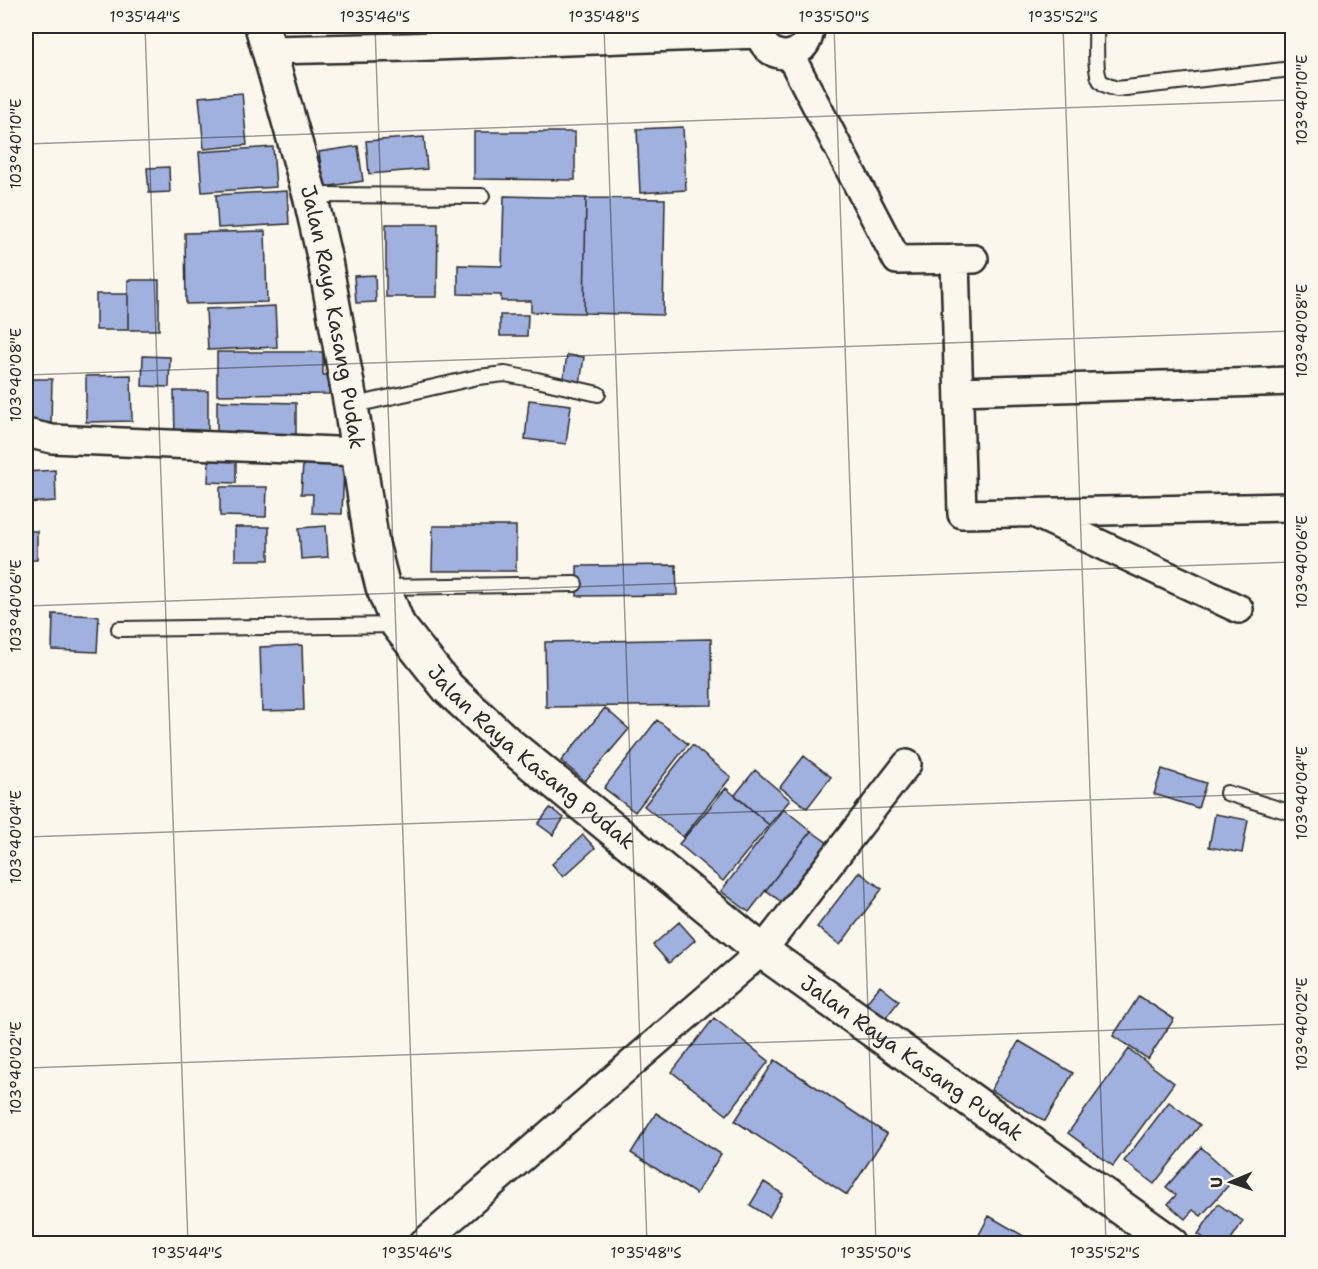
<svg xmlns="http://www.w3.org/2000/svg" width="1318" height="1269" font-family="'Shantell Sans',sans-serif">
  <rect width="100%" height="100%" fill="#fbf7ec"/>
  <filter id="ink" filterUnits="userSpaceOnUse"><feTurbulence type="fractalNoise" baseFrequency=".0167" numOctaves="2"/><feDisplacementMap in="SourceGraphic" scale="12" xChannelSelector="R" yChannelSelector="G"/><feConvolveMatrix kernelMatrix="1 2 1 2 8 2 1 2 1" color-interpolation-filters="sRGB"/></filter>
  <g filter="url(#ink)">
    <path fill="#a0b0df" stroke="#2b2b2b" stroke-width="1.5" d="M242 93 247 145 204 149 199 97Z
      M683 127 686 190 640 193 637 129Z
      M474 132H575V180L474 179Z
      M424 137 427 169 369 174 366 141Z
      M358 146 363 181 324 187 319 152Z
      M273 147 276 187 202 192 199 152Z
      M169 167 170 192 149 193 147 168Z
      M287 191 289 224 218 228 216 195Z
      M504 196 586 198 584 313 531 312V301H501V295L458 294V265L502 266Z
      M586 198 665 199 663 315 584 313Z
      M386 224H438L437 297H386Z
      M265 231 267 302 186 304 185 233Z
      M375 275 376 302 356 303 354 276Z
      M128 280H159V330H128Z
      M96 294H128V330H96Z
      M275 306 277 347 208 350 206 309Z
      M500 315H528L527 336H500Z
      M217 352H323V375H329V394L217 395Z
      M567 355 584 357 580 384 563 382Z
      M143 356 170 357 169 387 142 386Z
      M131 375 132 421 86 422V376Z
      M26 379H52L51 423H26Z
      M174 391H208V434L175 435Z
      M529 400 571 405 566 444 525 439Z
      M217 401 296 403V439L217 437Z
      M209 460H236V483L208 482Z
      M303 464 344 466 342 514 312 513 313 494H301Z
      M55 470 56 501 26 503V472Z
      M220 487H267L266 517 220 516Z
      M326 526 328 557 301 559 299 528Z
      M433 526H516V571H432Z
      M235 527H269V560H235Z
      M26 531H37V560H26Z
      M676 565 677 595 577 596V566Z
      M53 614 99 616 97 652 52 650Z
      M711 639 712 705 546 707 545 642Z
      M302 645 304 710 262 711 260 647Z
      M605 708 629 729 585 781 561 761Z
      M657 720 688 744 635 812 604 788Z
      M692 745 731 777 683 837 644 806Z
      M804 756 831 777 807 808 780 787Z
      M1162 769 1206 783 1198 808 1154 794Z
      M755 770 790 800 769 825 735 795Z
      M726 788 769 825 723 881 679 844Z
      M550 808 564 818 553 835 538 824Z
      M784 809 811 831 749 912 721 891Z
      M1215 814 1248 820 1242 853 1209 847Z
      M811 831 835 848 789 908 766 890Z
      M583 835 595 848 563 877 552 864Z
      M859 872 882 889 840 945 817 927Z
      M679 922 695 940 669 963 653 945Z
      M880 986 899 1001 881 1024 862 1008Z
      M1139 996 1174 1019 1148 1059 1113 1036Z
      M714 1018 769 1061 727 1115 672 1072Z
      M1019 1041 1073 1073 1045 1121 991 1090Z
      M1129 1049 1174 1083 1113 1166 1068 1133Z
      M775 1060 887 1134 847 1195 735 1121Z
      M1169 1102 1200 1125 1154 1184 1124 1161Z
      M656 1113 721 1154 696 1194 631 1153Z
      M1201 1147 1235 1178 1201 1216 1193 1210 1185 1219 1168 1204 1176 1195 1166 1187Z
      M764 1182 783 1194 769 1217 750 1205Z
      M1218 1204 1243 1221 1228 1244H1213L1198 1234Z
      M989 1216 1034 1242 1033 1244H974Z"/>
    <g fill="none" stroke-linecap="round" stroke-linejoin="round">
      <defs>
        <path id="service" d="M1096 26C1097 38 1094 70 1100 80 1103 85 1111 87 1117 89L1292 69
          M310 195 482 196
          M351 406 478 377 505 374 537 380 598 394
          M383 587 575 584
          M119 629 398 625
          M1227 793 1292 813"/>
        <path id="minor" d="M759 26C759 64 810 65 810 26
          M269 50 407 47 759 34
          M790 55 897 260 974 259
          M955 259 962 514 1292 507
          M959 391 1292 381
          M26 433 52 439 359 452
          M1038 515 1239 609
          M422 1244 762 951 907 764"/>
        <g id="tertiary">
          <path id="s1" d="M262 26 310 195 325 261 351 406 372 544 383 587 398 625 448 688 507 743 762 951 1172 1244"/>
        </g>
      </defs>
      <use href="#service" stroke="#2b2b2b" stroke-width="18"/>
      <use href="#minor" stroke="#2b2b2b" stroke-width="32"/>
      <use href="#tertiary" stroke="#2b2b2b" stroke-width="38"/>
      <use href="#service" stroke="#fbf7ec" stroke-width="14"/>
      <use href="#minor" stroke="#fbf7ec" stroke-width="27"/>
      <use href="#tertiary" stroke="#fbf7ec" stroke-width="33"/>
    </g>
  </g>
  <path fill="none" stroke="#2b2b2b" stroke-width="1.5" stroke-opacity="0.45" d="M145 26 188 1244M375 26 417 1244M604 26 647 1244M834 26 876 1244M1063 26 1106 1244M26 144 1292 100M26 375 1292 331M26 606 1292 562M26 837 1292 793M26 1068 1292 1024"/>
  <g text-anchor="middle" stroke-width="5" stroke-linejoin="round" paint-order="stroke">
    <g font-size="21" fill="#2b2b2b" stroke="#fbf7ec">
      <text dy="7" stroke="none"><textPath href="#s1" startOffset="300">Jalan Raya Kasang Pudak</textPath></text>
      <text dy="7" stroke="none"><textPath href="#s1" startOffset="804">Jalan Raya Kasang Pudak</textPath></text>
      <text dy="7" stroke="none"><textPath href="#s1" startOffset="1290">Jalan Raya Kasang Pudak</textPath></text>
    </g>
  </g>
  <rect width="1318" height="1269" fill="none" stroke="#fbf7ec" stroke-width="66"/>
  <g transform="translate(1231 1182) rotate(268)" stroke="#fbf7ec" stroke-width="4.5" paint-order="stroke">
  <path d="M0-4.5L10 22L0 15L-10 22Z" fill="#2b2b2b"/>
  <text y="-9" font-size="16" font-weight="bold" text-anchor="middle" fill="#2b2b2b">U</text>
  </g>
  <rect x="33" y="33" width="1252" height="1203" fill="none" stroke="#2b2b2b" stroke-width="2"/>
  <g font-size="15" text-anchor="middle" fill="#2b2b2b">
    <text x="145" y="22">1°35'44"S</text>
    <text x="375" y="22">1°35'46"S</text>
    <text x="604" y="22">1°35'48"S</text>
    <text x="834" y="22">1°35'50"S</text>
    <text x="1063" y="22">1°35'52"S</text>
    <text transform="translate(1302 100) rotate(-90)" y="5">103°40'10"E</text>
    <text transform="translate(16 144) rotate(-90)" y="5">103°40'10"E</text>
    <text transform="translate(1302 331) rotate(-90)" y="5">103°40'08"E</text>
    <text transform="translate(16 375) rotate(-90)" y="5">103°40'08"E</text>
    <text transform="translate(1302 562) rotate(-90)" y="5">103°40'06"E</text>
    <text transform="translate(16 606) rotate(-90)" y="5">103°40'06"E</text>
    <text transform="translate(1302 793) rotate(-90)" y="5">103°40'04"E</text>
    <text transform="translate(16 837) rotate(-90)" y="5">103°40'04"E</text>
    <text transform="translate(1302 1024) rotate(-90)" y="5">103°40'02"E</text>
    <text transform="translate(16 1068) rotate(-90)" y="5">103°40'02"E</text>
    <text x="187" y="1258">1°35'44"S</text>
    <text x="417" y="1258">1°35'46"S</text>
    <text x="646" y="1258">1°35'48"S</text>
    <text x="876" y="1258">1°35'50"S</text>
    <text x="1105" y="1258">1°35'52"S</text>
  </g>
</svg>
